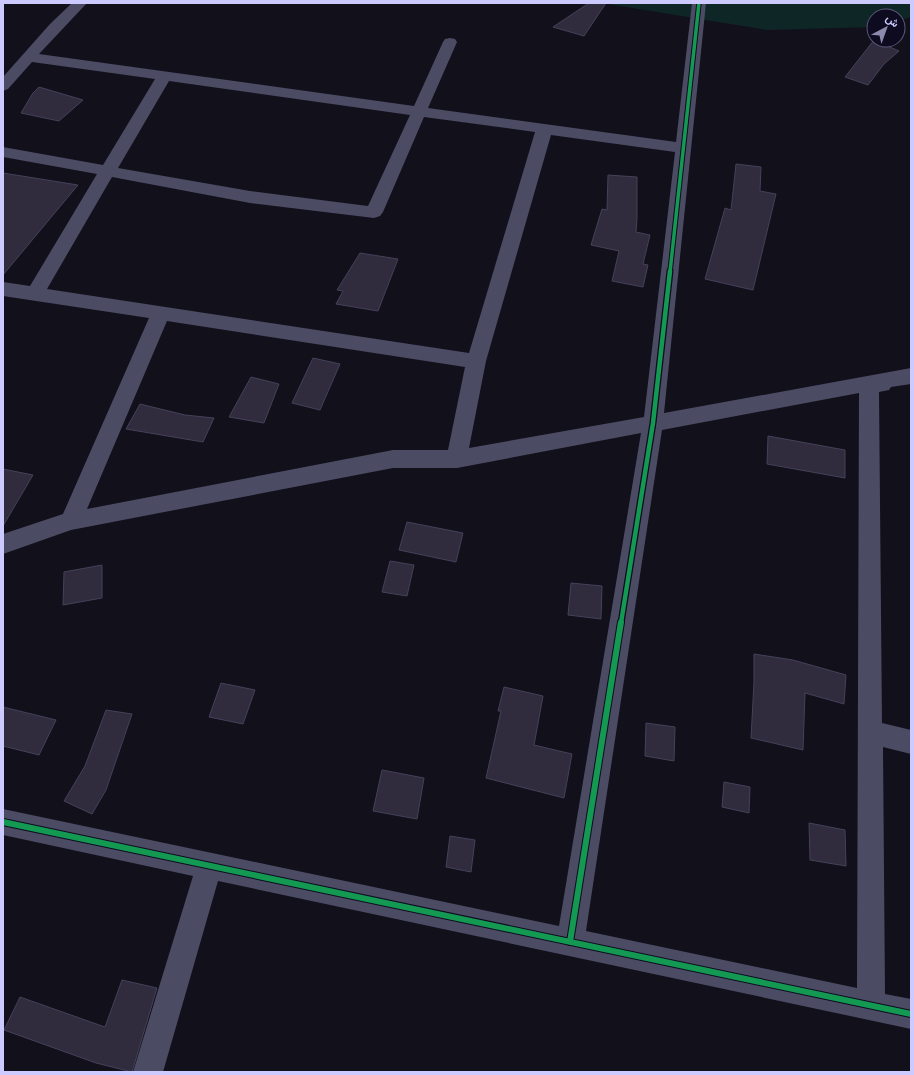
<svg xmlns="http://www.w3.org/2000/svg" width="914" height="1075" font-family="Lato,Vazirmatn,sans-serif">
  <rect width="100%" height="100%" fill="#12101b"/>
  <path fill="#0f2626" d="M602 3H911V17L898 21V16H874V27L767 30Z"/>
  <path fill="#302c3e" stroke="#44415a" d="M589 3H606L584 36 553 27Z
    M874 40 899 51 884 64 868 85 845 77Z
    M39 87 83 100 59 121 21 113 33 93Z
    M736 164 761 167 760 191 776 194 753 290 705 279 725 208 731 210Z
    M3 173 78 185 3 275Z
    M608 175 637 177V219L636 232 650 235 643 264 648 265 643 287 612 281 619 251 591 245 602 209 607 210Z
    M360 253 398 259 378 311 336 304 343 291 337 290Z
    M313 358 340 364 320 410 292 403Z
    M251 377 279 384 264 423 229 417Z
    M140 404 185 415 214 418 203 442 126 429Z
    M768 436 845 450V478L767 464Z
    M3 469 33 475 3 526Z
    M407 522 463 533 456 562 399 550Z
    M390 561 414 565 407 596 382 592Z
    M102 565V598L63 605 64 572Z
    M571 583 602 586 601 619 568 615Z
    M754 654 793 660 846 675 844 704 805 693 803 750 751 738 754 682Z
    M221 683 255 690 243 724 209 717Z
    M504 687 543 696 534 745 572 754 564 798 486 778 501 711H498Z
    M3 707 56 720 39 755 3 746Z
    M106 710 132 714 106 790 92 814 64 801 85 766Z
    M646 723 675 727 674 761 645 756Z
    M382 770 424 778 417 819 373 811Z
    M724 782 750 787 749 813 722 807Z
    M809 823 845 830 846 866 810 860Z
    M450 836 475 840 471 872 446 867Z
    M122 980 157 988 132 1072 96 1063 4 1030 20 997 105 1027Z"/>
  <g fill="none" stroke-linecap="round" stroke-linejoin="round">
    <path fill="#4b4b64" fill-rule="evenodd" d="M72 3H87L39 54 414 106 443 42 445 39 450 38 455 39 457 42 428 108 676 142 692 3H706L664 413 911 368V384L891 387 889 390 879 392 882 723 911 730V754L883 747 885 994 911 999V1029L218 881 163 1072H133L193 876 3 835V809L559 926 641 433 457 468H393L71 530 3 554V534L63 514 149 318 3 296V282L30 286 97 174 3 157V147L103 165 155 79 32 62 8 89 3 91V77L50 24ZM169 81 410 115 368 206 250 191 118 168ZM424 117 535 132 469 353 47 289 112 177 250 203 374 218 380 216 383 212ZM551 135 675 152 644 417 469 448 486 361ZM167 321 465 367 448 450H393L87 509ZM859 393 857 988 586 931 662 430Z"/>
    <defs>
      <path id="cycleway-far2" d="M670 272 699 3"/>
      <path id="cycleway-far1" d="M621 623 653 423 670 271"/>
      <path id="cycleway" d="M3 822 911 1014
        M570 942 621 622"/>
    </defs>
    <use href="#cycleway-far2" stroke="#0e0b20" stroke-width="5.5"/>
    <use href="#cycleway-far1" stroke="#0e0b20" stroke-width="7"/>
    <use href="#cycleway" stroke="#0e0b20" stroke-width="8"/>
    <use href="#cycleway-far2" stroke="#139951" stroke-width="3.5"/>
    <use href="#cycleway-far1" stroke="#139951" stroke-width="4.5"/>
    <use href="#cycleway" stroke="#139951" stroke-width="6"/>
  </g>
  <rect width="914" height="1075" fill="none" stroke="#cdcaff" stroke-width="8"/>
  <g transform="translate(886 28) rotate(41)"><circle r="19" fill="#0e0b20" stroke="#5a5779"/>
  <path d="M0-3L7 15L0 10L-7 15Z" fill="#8c89af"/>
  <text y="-6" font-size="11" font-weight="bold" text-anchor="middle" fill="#cdcaff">ش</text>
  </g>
</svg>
